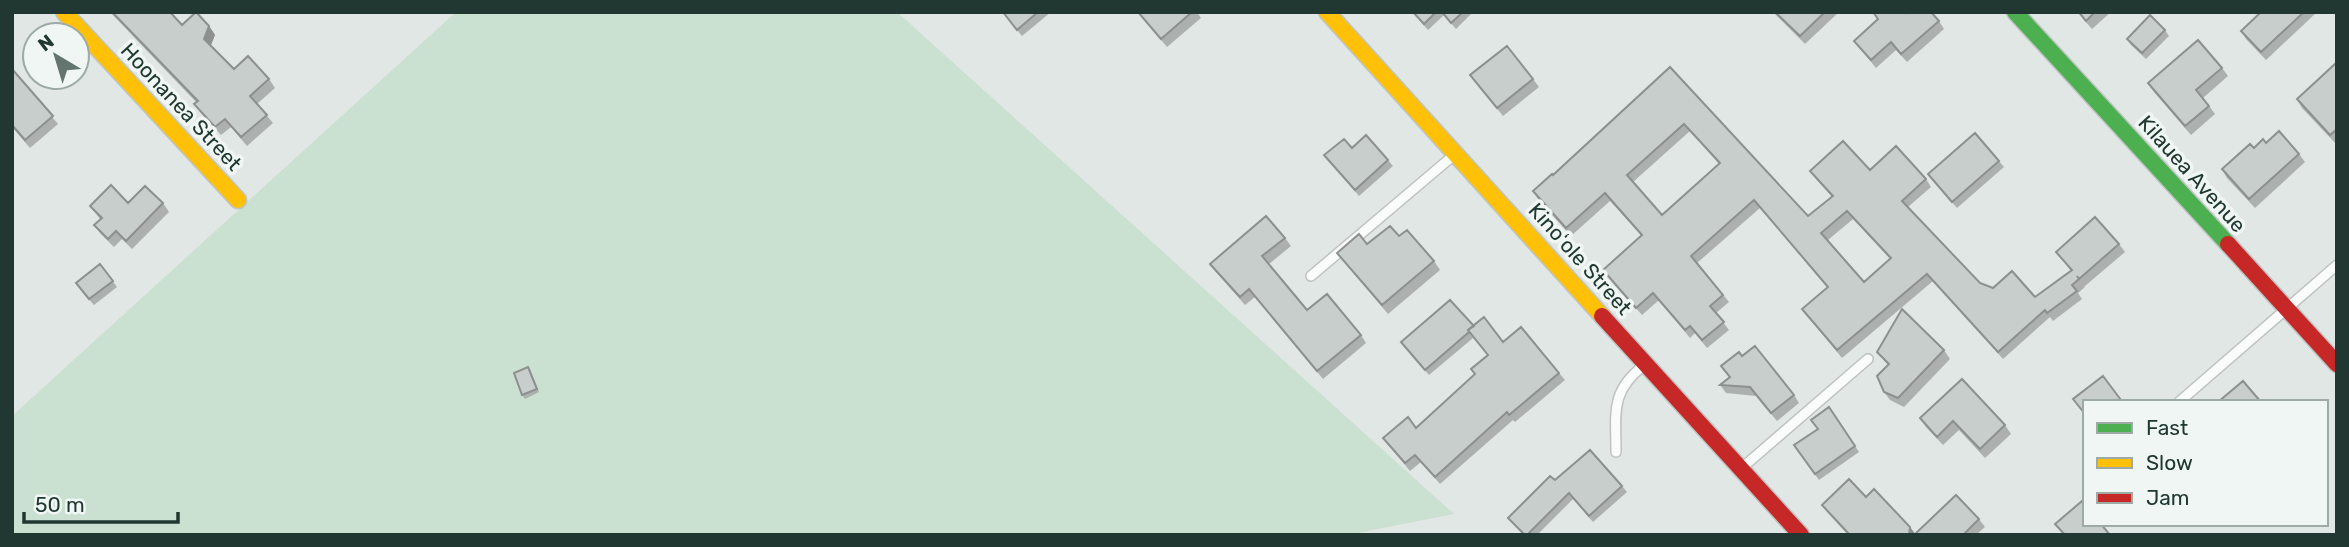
<svg xmlns="http://www.w3.org/2000/svg" width="2349" height="547" font-family="Rubik,sans-serif">
  <rect width="100%" height="100%" fill="#e1e7e4"/>
  <path fill="#cae0d1" d="M456 12H897L1454 514 1347 535H12V416Z"/>
  <g fill="none" stroke-linecap="round" stroke-linejoin="round">
    <defs>
      <path id="lane" d="M1311 276 1454 155
        M2179 402 2337 265
        M1616 452C1616 413 1610 392 1643 366
        M1743 467 1868 359"/>
      <path id="fast" d="M2015 12 2228 244"/>
      <path id="slow" d="M64 12 238 200
        M1327 12 1602 316"/>
      <path id="jam" d="M2228 244 2337 364
        M1602 316 1801 535"/>
    </defs>
    <use href="#lane" stroke="#bec3c1" stroke-width="12"/>
    <use href="#fast" stroke="#bec4c2" stroke-width="19"/>
    <use href="#slow" stroke="#bec4c2" stroke-width="19"/>
    <use href="#jam" stroke="#bec4c2" stroke-width="19"/>
    <use href="#lane" stroke="#fafbfb" stroke-width="9"/>
    <use href="#fast" stroke="#4caf50" stroke-width="16"/>
    <use href="#slow" stroke="#ffc107" stroke-width="16"/>
    <use href="#jam" stroke="#c62828" stroke-width="16"/>
  </g>
  <path fill="#acb1af" fill-rule="evenodd" d="M110 12H170L182 25 209 26 215 35 211 45 234 69 269 79 275 88 257 104 273 123 247 146 231 127 221 135 200 112 194 104 196 102Z
    M1002 12H1051L1022 36Z
    M1137 12H1197L1201 18 1167 47Z
    M1412 12H1473L1456 29 1444 15 1428 30Z
    M1773 12H1839L1805 44Z
    M1872 12H1905L1939 21 1944 29 1907 62 1896 50 1876 68 1854 41 1878 19Z
    M2077 12H2111L2092 29Z
    M2261 12H2317L2266 60 2246 39 2241 31Z
    M2165 30 2169 36 2146 59 2131 45 2127 39Z
    M2337 66V142L2336 144 2302 108 2297 99Z
    M1670 67 1808 216 1832 197 1816 179 1810 171 1870 170 1926 179 1931 187 1908 207 1980 283 1993 288 2035 297 2071 271 2056 252 2119 244 2125 252 2085 286H2084L2085 287 2078 293 2082 299 2053 321 2050 317 2003 359 1933 281 1842 358 1802 309 1827 287 1760 208 1697 263 1729 302 1716 313 1729 330 1707 348 1695 333 1690 338 1659 300 1642 315 1603 270 1642 236 1610 201 1571 236 1538 199 1533 191 1553 175ZM1690 131 1719 164 1662 215 1633 182ZM1853 219 1890 259 1864 282 1828 240Z
    M2222 68 2228 76 2203 98 2215 114 2191 135 2154 92 2148 83Z
    M12 69 58 124 30 148 12 127Z
    M1470 75 1533 79 1539 87 1503 116Z
    M2266 143 2299 154 2305 162 2255 208 2227 178 2222 169 2254 148Z
    M1352 148 1388 160 1393 166 1359 196 1324 155Z
    M1999 161 2004 167 1957 208 1928 174Z
    M128 203H163L169 212 132 249 122 239 114 247 100 233 94 225 100 219 90 206Z
    M1399 236 1434 261 1440 270 1388 314 1337 253Z
    M1285 238 1291 246 1269 264 1307 310 1361 335 1366 343 1323 379 1255 297 1245 305 1216 272 1210 264Z
    M100 264 117 287 94 305 80 289Z
    M1474 326 1559 373 1565 380 1515 422 1513 420 1440 484 1421 462 1410 471 1383 438 1416 428 1475 375 1471 369 1487 355 1473 338 1429 375 1401 342Z
    M1944 350 1950 359 1904 407 1890 400 1884 392 1888 365 1877 352Z
    M1742 356 1794 395 1799 403 1777 421 1756 396 1726 393 1720 385 1730 377 1721 366Z
    M530 370 539 392 525 399 522 395Z
    M1829 407 1859 452 1819 480 1794 445 1818 429Z
    M1920 418 2005 425 2011 434 1985 458 1959 430 1943 445 1926 427Z
    M1555 480 1622 486 1627 492 1593 522 1573 499 1537 535H1523L1508 518Z
    M1866 497 1910 527 1915 534 1979 519 1985 527 1976 535H1848L1827 512 1822 505Z"/>
  <path fill="#8c908f" d="M209 26 215 35 210 47 204 39Z
    M1910 527 1916 535H1909Z"/>
  <path fill="#c8cecc" stroke="#8c908f" stroke-width="2" fill-rule="evenodd" d="M112 12H170L182 25 196 12 209 26 204 39 234 69 248 56 269 79 250 96 267 115 241 137 225 119 215 127 194 104 198 101Z
    M1003 12H1038L1017 30Z
    M1138 12H1192L1161 39Z
    M1413 12H1436L1424 24Z
    M1442 12H1463L1451 23Z
    M1775 12H1825L1800 36Z
    M1873 12H1905L1906 13 1907 12H1931L1939 21 1901 54 1891 42 1871 60 1854 41 1878 19Z
    M2079 12H2095L2086 21Z
    M2261 12H2304L2261 52 2241 31Z
    M2150 15 2165 30 2142 53 2127 39Z
    M2198 40 2222 68 2196 90 2209 106 2185 126 2148 83Z
    M1507 46 1533 79 1497 108 1470 75Z
    M2335 64 2337 66V129L2330 135 2297 99Z
    M1670 67 1808 216 1833 196 1810 171 1843 141 1870 170 1896 146 1926 179 1902 201 1980 283 1993 288 2012 271 2035 297 2072 270 2056 252 2095 217 2119 244 2079 279 2077 276 2079 279 2072 285 2077 291 2047 313 2045 310 1998 352 1927 274 1837 350 1802 309 1828 287 1754 200 1691 256 1723 295 1710 306 1724 322 1702 340 1690 326 1685 330 1653 293 1636 308 1603 270 1642 235 1605 193 1566 228 1533 191 1552 174 1553 175ZM1684 124 1720 163 1662 215 1627 175ZM1847 211 1891 258 1864 282 1821 233Z
    M12 69 53 116 25 140 12 125Z
    M2279 131 2299 154 2249 199 2222 169 2250 144 2254 148 2263 139 2266 143Z
    M1975 133 1999 161 1952 202 1928 174Z
    M1366 135 1388 160 1355 190 1324 155 1344 139 1352 148Z
    M111 185 128 203 145 186 163 203 126 241 116 231 108 239 94 225 102 218 90 206Z
    M1266 216 1285 238 1262 256 1307 310 1327 294 1361 335 1317 371 1249 289 1240 297 1210 264Z
    M1390 226 1399 236 1407 230 1434 261 1382 305 1337 253 1359 234 1367 244Z
    M100 264 113 281 89 299 76 283Z
    M1450 300 1474 326 1468 330 1469 332 1425 370 1401 342Z
    M1902 309 1944 350 1898 398 1884 392 1877 376 1889 364 1877 352Z
    M1484 317 1503 342 1521 327 1559 373 1509 415 1507 412 1435 477 1415 455 1405 463 1383 438 1408 417 1416 428 1475 374 1471 369 1488 355 1468 330Z
    M1755 346 1794 395 1771 413 1750 387 1720 385 1730 377 1721 366 1739 352 1742 356Z
    M528 367 537 389 522 395 514 373Z
    M2103 376 2121 400 2120 402H2085V414L2073 399Z
    M1962 379 2005 425 1980 449 1953 421 1937 437 1920 418Z
    M2243 381 2261 402H2218Z
    M1829 407 1855 446 1815 474 1794 445 1818 429 1811 420Z
    M1590 450 1622 486 1589 516 1569 493 1527 535H1525L1508 518 1550 476 1555 480Z
    M1849 479 1866 497 1874 489 1910 527 1909 535H1850L1822 505Z
    M1956 495 1979 519 1963 535H1914Z
    M2082 501 2085 505V524H2101L2110 535H2065L2055 524Z"/>
  <g text-anchor="middle" stroke-width="7" stroke-linejoin="round" paint-order="stroke">
    <g font-size="21" fill="#213832" stroke="#eff6f3">
      <text transform="translate(181 107) rotate(47)" y="7">Hoonanea Street</text>
      <text transform="translate(2192 174) rotate(48)" y="7">Kilauea Avenue</text>
      <text transform="translate(1580 259) rotate(48)" y="7">Kinoʻole Street</text>
    </g>
  </g>
  <rect width="2349" height="547" fill="none" stroke="#213832" stroke-width="28"/>
  <rect x="2083" y="400" width="245" height="126" fill="#eff6f3" stroke="#9daaa6" stroke-width="2"/>
  <rect x="2097" y="423" width="35" height="10" fill="#4caf50" stroke="#9daaa6" stroke-width="2"/>
  <text x="2146" y="435" font-size="21" fill="#213832">Fast</text>
  <rect x="2097" y="458" width="35" height="10" fill="#ffc107" stroke="#9daaa6" stroke-width="2"/>
  <text x="2146" y="470" font-size="21" fill="#213832">Slow</text>
  <rect x="2097" y="493" width="35" height="10" fill="#c62828" stroke="#9daaa6" stroke-width="2"/>
  <text x="2146" y="505" font-size="21" fill="#213832">Jam</text>
  <g transform="translate(56 56) rotate(322)"><circle r="33" fill="#eff6f3" stroke="#9daaa6" stroke-width="2"/>
  <path d="M0-5L12 26L0 18L-12 26Z" fill="#647570"/>
  <text y="-10" font-size="19" font-weight="bold" text-anchor="middle" fill="#213832">N</text>
  </g>
  <path d="M24 512v10h154v-10" fill="none" stroke="#213832" stroke-width="3.5"/>
  <text x="35" y="512" font-size="21" fill="#213832" stroke="#eff6f3" stroke-width="5" paint-order="stroke">50 m</text>
</svg>
